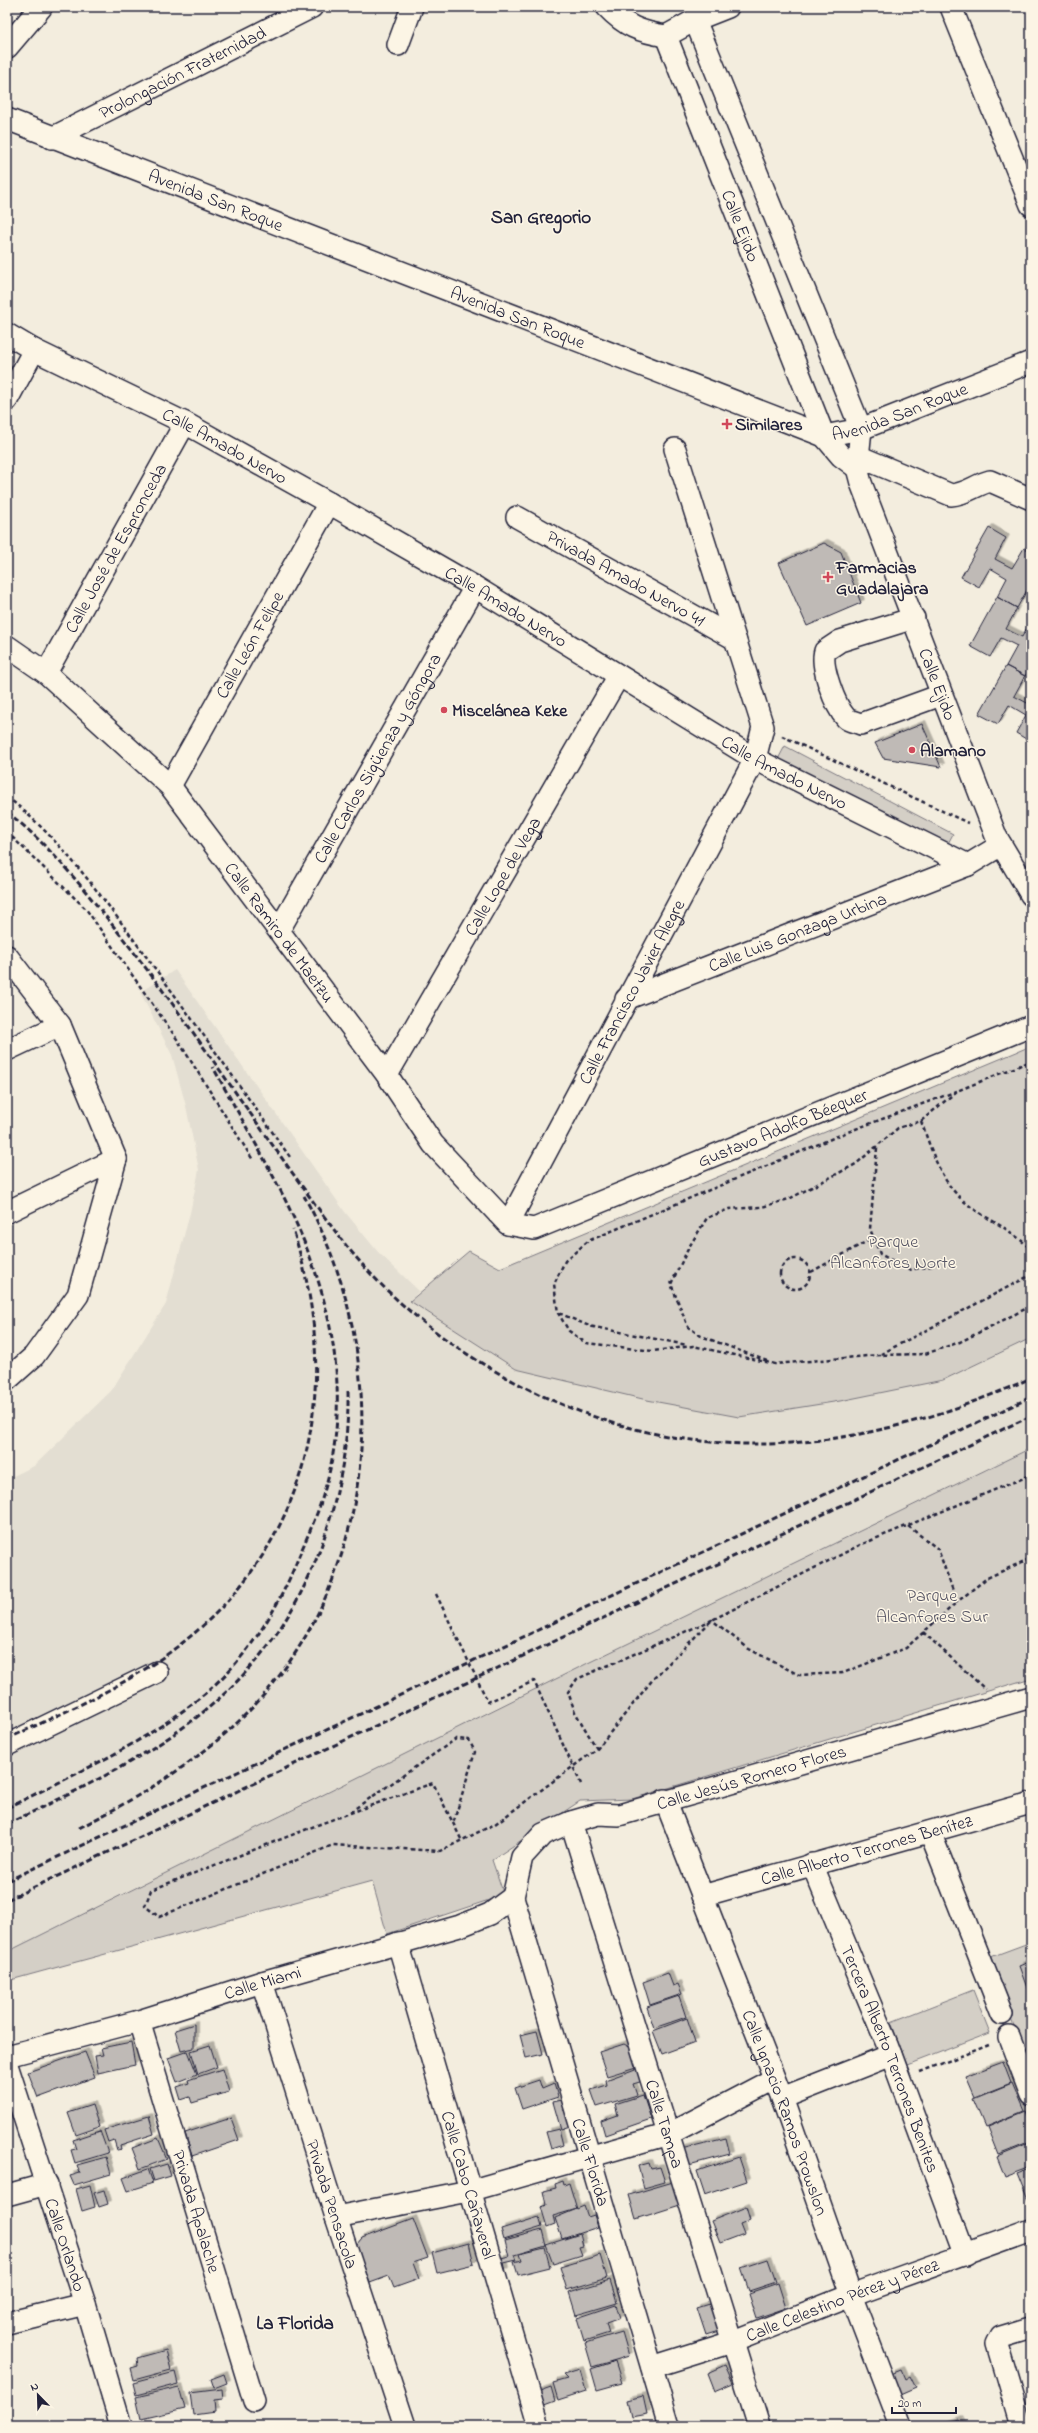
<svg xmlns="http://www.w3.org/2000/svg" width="1038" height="2433" font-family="'Indie Flower',sans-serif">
  <defs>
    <filter id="shadow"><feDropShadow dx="3.5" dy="-3.5" stdDeviation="0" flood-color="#0004"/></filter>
  </defs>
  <rect width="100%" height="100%" fill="#f3edde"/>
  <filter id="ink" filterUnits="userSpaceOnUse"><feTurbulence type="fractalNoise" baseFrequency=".025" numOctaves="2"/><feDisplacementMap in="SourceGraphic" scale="8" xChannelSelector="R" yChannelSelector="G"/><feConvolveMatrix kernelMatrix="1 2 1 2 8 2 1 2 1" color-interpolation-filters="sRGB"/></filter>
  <g filter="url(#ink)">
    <path fill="#e3ded2" d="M175 970 345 1212 378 1252 419 1291 410 1301 943 1380 1031 1338V1448L590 1662 7 1952V1479L34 1466 111 1391 166 1304 190 1213 199 1170 186 1106 172 1055 140 992Z"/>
    <path fill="#d4cfc6" stroke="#7b7880" d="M785 746 953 834 945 849 776 763Z
      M1031 1046V1338L943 1380 840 1401 739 1417 647 1400 516 1369 410 1301 469 1251 500 1268Z
      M1031 1448V1678L632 1799 580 1801 492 1860 504 1895 387 1934 372 1881 7 1981V1952L590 1662Z
      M1031 1942V2072L988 1958Z
      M973 1990 990 2033 907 2065 891 2022Z"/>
    <path fill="#bfbab6" stroke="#22223b" filter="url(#shadow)" d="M989 528 1006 538 995 559 1012 568 1024 548 1031 551V583L1017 608 997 597 1007 578 990 568 979 587 961 577Z
      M824 543 841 552 861 603 807 626 779 563Z
      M997 597 1017 608 1006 629 1022 637 1031 620V666L1025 676 1006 666 1017 646 1001 638 990 657 970 646Z
      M1006 666 1025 676 1014 696 1031 705V742L1016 733 1026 715 1009 705 998 724 979 714Z
      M922 724 941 767 883 758 875 743Z
      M1031 1961V1999L1019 1966Z
      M668 1973 673 1986 678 1984 682 1994 650 2005 643 1982Z
      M679 1996 686 2017 654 2028 647 2007Z
      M687 2018 695 2042 662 2054 653 2031Z
      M194 2024V2048L181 2051 175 2030Z
      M537 2031 543 2054 526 2058 520 2035Z
      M131 2042 135 2065 98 2073 95 2056 103 2055 101 2048Z
      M624 2044 633 2049 639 2066 607 2076 599 2052Z
      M210 2045 217 2067 198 2074 191 2051Z
      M188 2051 197 2074 177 2082 168 2058Z
      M85 2052 95 2077 38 2098 28 2072Z
      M1003 2062 1011 2083 975 2097 966 2076Z
      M638 2068 643 2081 633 2084 637 2095 597 2107 591 2090 607 2085 606 2080Z
      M222 2069 229 2092 192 2103 190 2097 181 2100 177 2087 189 2083 188 2080Z
      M539 2080 542 2089 554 2084 558 2097 522 2109 515 2088Z
      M1012 2083 1024 2111 985 2127 973 2099Z
      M643 2095 651 2119 605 2135 601 2121 618 2115 615 2104Z
      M562 2100 570 2127 561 2130 553 2102Z
      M92 2105 99 2127 76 2135 68 2113Z
      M1026 2111 1031 2124V2142L998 2155 987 2127Z
      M149 2116 154 2134 120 2145 121 2149 117 2150 114 2140 108 2142 104 2130Z
      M231 2118 239 2140 192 2156 185 2133Z
      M559 2129 563 2145 551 2149 546 2132Z
      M100 2131 108 2153 75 2163 71 2150 76 2149 73 2140Z
      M158 2138 167 2159 140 2169 132 2148Z
      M726 2138 730 2154 685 2166 681 2149Z
      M1031 2143V2167L1005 2177 997 2157Z
      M106 2157 111 2174 74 2185 70 2176 80 2173 77 2165Z
      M739 2157 747 2181 705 2195 697 2171Z
      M649 2163 651 2169 660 2167 665 2182 644 2188 638 2166Z
      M167 2164 171 2176 154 2181 150 2169Z
      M148 2169 153 2183 128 2191 123 2178Z
      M1031 2169V2206L1018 2174Z
      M563 2181 564 2185 569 2183 577 2209 553 2216 555 2224 547 2227 541 2207 547 2205 544 2191 556 2188 555 2184Z
      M673 2182 680 2205 636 2219 629 2195Z
      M90 2185 95 2207 82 2211 76 2189Z
      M104 2190 108 2204 99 2207 94 2193Z
      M584 2206 588 2217 594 2215 598 2227 562 2239 555 2218Z
      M746 2207 750 2220 740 2224 744 2234 720 2243 711 2221Z
      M539 2217 542 2227 504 2239 501 2229Z
      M413 2219 428 2258 413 2263 419 2279 394 2288 389 2276 370 2283 356 2245 362 2238Z
      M542 2230 546 2246 515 2255 517 2260 504 2263 506 2271 497 2273 494 2261 509 2257 505 2240Z
      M580 2234 583 2246 579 2247 582 2255 553 2264 546 2245Z
      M469 2243 474 2264 437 2273 432 2253Z
      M545 2248 550 2267 518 2275 514 2262 522 2260 520 2254Z
      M600 2255 607 2278 567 2290 560 2267Z
      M768 2259 776 2282 749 2291 741 2268Z
      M610 2280 617 2303 576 2315 569 2292Z
      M778 2283 786 2308 757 2318 749 2293Z
      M716 2302 725 2329 706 2335 697 2308Z
      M616 2305 620 2318 606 2323 609 2333 584 2341 577 2318Z
      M622 2332 629 2356 592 2367 585 2343Z
      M166 2350 171 2370 134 2380 131 2368 138 2366 137 2358Z
      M615 2361 622 2383 597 2390 591 2369Z
      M725 2366 733 2384 714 2392 707 2374Z
      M580 2370 586 2391 558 2400 553 2383 567 2379 563 2375Z
      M901 2370 905 2379 910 2376 916 2388 900 2395 891 2374Z
      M175 2372 178 2384 136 2395 133 2383Z
      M224 2374 227 2383 214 2388 211 2379Z
      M179 2387 185 2409 141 2419 136 2397Z
      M551 2387 555 2401 539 2407 534 2393Z
      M222 2389 223 2399 214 2400 215 2412 193 2415 190 2393Z
      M643 2396 647 2414 631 2417 627 2400Z
      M960 2420 963 2426H944Z"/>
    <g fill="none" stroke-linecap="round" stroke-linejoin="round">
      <defs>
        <g id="minor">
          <path d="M607 7C625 26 640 32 666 36"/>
          <path id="s1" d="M699 7 695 20 861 429 857 468 861 483 996 836 1031 895"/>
          <path d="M951 7 1031 205"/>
          <path id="s2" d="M666 36 824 436 841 456 857 468"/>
          <path d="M666 36 695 20 728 7"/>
          <path d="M398 45 412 7"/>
          <path id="s3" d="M7 119 824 436 861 429 1031 362"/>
          <path id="s4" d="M52 138 312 7"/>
          <path id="s5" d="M7 334 34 350 185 423 329 503 475 587 755 759 968 865"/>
          <path d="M7 400 34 350"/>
          <path d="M858 456 951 495C967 494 975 485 990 481L1031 499"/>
          <path id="s6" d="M517 517 735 639"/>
          <path d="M914 618 840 641 825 651C820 666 835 706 846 718 849 721 856 722 861 724L941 695"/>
          <path id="s7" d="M7 646 46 673 170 786 387 1075 433 1144 508 1224 534 1229 1031 1026"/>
          <path id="s8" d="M46 673 185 423"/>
          <path id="s9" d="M170 786 329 503"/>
          <path id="s10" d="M279 930 475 587"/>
          <path d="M7 956 60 1025 116 1159 78 1295 34 1356 7 1380"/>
          <path id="s11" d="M626 999 968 865 1001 845"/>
          <path d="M7 1050 60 1025"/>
          <path id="s12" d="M387 1075 618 677"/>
          <path d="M7 1212 116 1159"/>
          <path id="s13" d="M508 1224 755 759 763 727 675 449"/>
          <path d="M7 1745 157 1672"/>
          <path id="s14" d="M665 1800 782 2098 851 2295 901 2426"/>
          <path id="s15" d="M571 1822 759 2426"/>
          <path d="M930 1832 1002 2014"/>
          <path id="s16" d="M812 1864 887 2044 965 2255"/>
          <path id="s17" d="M702 1896 1031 1803"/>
          <path id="s18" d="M398 1943 539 2426"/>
          <path id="s19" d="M262 1982 336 2217 405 2426"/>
          <path id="s20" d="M139 2021 254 2401"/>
          <path d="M1009 2037 1031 2095"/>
          <path id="s21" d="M7 2056 139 2021 262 1982 460 1926 490 1914 513 1897"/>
          <path id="s22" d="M7 2065 85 2304 121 2426"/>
          <path d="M782 2098 891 2055"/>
          <path d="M7 2195 47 2184"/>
          <path d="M336 2217 469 2191 669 2134 774 2079"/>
          <path d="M7 2323 85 2304"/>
          <path id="s23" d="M652 2367 732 2342 851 2295 1031 2230"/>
          <path id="s24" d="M669 2426 513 1897 522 1857 543 1834 571 1822 598 1814 619 1815 1031 1697"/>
          <path d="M1021 2426 997 2344 1001 2336 1031 2327"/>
        </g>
        <path id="major" d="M7 47 41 7"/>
      </defs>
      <use href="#minor" stroke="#22223b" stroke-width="24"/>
      <use href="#major" stroke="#22223b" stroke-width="25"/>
      <path stroke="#22223b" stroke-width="2.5" stroke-dasharray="4 3" stroke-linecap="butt" d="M782 736 968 823
        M7 797C58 836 104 899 142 951 193 1019 241 1088 290 1157
        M7 832 86 909 179 1042 253 1160
        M957 1091 845 1133 588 1241 565 1261 554 1284 558 1313 569 1331 586 1343 653 1351 693 1346 775 1364 879 1355 925 1354 960 1342 1031 1306
        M921 1121C932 1151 940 1182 966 1203 988 1221 1010 1227 1031 1250
        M877 1148 870 1229 880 1254 909 1270 932 1266 942 1259
        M780 1274a15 15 0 1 1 30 0a15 15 0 1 1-30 0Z
        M811 1272 873 1238
        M559 1313 589 1326 687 1345
        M881 1354 1031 1275
        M767 1361 701 1336 688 1327 671 1284 689 1247 707 1218 729 1209 762 1207 789 1199 856 1164 898 1128 921 1121 957 1091 1031 1061
        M908 1526 938 1549 957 1602 987 1578 1031 1558
        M923 1632 985 1689
        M597 1749 575 1712 568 1692 577 1679 712 1620 749 1649 799 1675 843 1673 906 1648 957 1602
        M350 1812 456 1739 469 1740 475 1752 453 1824
        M461 1839 433 1783 320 1824 151 1890 145 1906 159 1917 333 1845 440 1851 495 1824 597 1749 654 1678 712 1620 860 1545 1031 1475
        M920 2072 989 2045"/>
      <use href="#minor" stroke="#fcf5e5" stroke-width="21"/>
      <use href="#major" stroke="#fcf5e5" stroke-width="22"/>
      <path stroke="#22223b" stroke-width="3" stroke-dasharray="6 3" stroke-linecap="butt" d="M7 812C52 847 87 893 122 937 198 1034 264 1137 338 1235 382 1293 439 1340 502 1375 678 1474 851 1459 1031 1378
        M7 1739C64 1712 122 1688 173 1650 311 1548 344 1388 293 1230
        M7 1808C77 1773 151 1741 210 1689 251 1653 279 1607 299 1556 308 1535 318 1514 324 1492 346 1420 339 1344 316 1274 292 1201 249 1134 213 1067
        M7 1824C147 1758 264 1701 321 1547 339 1496 349 1443 348 1390
        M79 1828C141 1796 202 1760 251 1709 381 1573 394 1357 304 1196
        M7 1881 1031 1397
        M7 1900 1031 1416"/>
      <path stroke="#22223b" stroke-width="2.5" stroke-dasharray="4 3" stroke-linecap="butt" d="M436 1594 488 1702 534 1681 581 1784"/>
    </g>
  </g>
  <g fill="#d1495b" stroke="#fcf5e5" stroke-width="1.5">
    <path d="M725 418h4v4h4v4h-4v4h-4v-4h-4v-4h4z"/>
    <path d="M826 571h4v4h4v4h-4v4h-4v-4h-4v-4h4z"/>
    <circle cx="444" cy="710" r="4"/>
    <circle cx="912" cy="750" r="4"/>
  </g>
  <g text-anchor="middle" stroke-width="3" stroke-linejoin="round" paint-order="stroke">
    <g font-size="18" fill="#22223b" stroke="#fcf5e5">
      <text dy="6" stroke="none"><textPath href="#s4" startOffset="146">Prolongación Fraternidad</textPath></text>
      <text dy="6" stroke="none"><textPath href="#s3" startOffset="224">Avenida San Roque</textPath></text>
      <text dy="6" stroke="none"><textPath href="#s2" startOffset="204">Calle Ejido</textPath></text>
      <text dy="6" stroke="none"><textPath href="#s3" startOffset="548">Avenida San Roque</textPath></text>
      <text dy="6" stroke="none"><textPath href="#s3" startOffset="956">Avenida San Roque</textPath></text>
      <text dy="6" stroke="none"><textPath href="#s5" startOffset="245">Calle Amado Nervo</textPath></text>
      <text dy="6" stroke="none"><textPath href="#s8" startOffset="143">Calle José de Espronceda</textPath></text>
      <text dy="6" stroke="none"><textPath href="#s6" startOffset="125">Privada Amado Nervo 41</textPath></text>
      <text dy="6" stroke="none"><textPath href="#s5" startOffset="569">Calle Amado Nervo</textPath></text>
      <text dy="6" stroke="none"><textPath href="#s9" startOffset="162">Calle León Felipe</textPath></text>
      <text dy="6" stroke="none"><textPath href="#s1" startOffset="725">Calle Ejido</textPath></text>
      <text dy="6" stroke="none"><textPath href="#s10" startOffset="198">Calle Carlos Sigüenza y Góngora</textPath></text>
      <text dy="6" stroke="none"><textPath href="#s5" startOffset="893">Calle Amado Nervo</textPath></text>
      <text dy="6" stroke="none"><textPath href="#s12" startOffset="230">Calle Lope de Vega</textPath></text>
      <text dy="6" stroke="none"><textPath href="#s7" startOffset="398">Calle Ramiro de Maetzu</textPath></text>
      <text dy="6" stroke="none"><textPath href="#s11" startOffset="184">Calle Luis Gonzaga Urbina</textPath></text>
      <text dy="6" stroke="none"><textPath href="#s13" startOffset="263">Calle Francisco Javier Alegre</textPath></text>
      <text dy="6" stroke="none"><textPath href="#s7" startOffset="1064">Gustavo Adolfo Béequer</textPath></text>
      <text dy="6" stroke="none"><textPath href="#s24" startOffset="841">Calle Jesús Romero Flores</textPath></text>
      <text dy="6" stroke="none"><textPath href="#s17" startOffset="171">Calle Alberto Terrones Benítez</textPath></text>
      <text dy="6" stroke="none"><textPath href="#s21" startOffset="266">Calle Miami</textPath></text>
      <text dy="6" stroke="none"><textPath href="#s16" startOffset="210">Tercera Alberto Terrones Benites</textPath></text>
      <text dy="6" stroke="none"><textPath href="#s14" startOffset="335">Calle Ignacio Ramos Prowslon</textPath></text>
      <text dy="6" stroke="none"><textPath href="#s15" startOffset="316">Calle Tampa</textPath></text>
      <text transform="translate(591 2162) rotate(73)" y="6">Calle Florida</text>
      <text dy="6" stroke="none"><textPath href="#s18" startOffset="252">Calle Cabo Cañaveral</textPath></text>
      <text dy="6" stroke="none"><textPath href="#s19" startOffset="233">Privada Pensacola</textPath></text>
      <text dy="6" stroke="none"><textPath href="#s20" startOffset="199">Privada Apalache</textPath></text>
      <text dy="6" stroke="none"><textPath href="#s22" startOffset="189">Calle Orlando</textPath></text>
      <text dy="6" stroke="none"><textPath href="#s23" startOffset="202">Calle Celestino Pérez y Pérez</textPath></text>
    </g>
    <g font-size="18" font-weight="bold" fill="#22223b" stroke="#fcf5e5" text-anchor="start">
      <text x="735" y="430">Similares</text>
      <text x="836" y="573">Farmacias<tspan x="836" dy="21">Guadalajara</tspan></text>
      <text x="452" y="716">Miscelánea Keke</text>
      <text x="920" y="756">Alamano</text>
    </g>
    <g font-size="18" fill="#575665" stroke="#fcf5e5">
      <text x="893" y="1247">Parque<tspan x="893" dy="21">Alcanfores Norte</tspan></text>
      <text x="932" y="1601">Parque<tspan x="932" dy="21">Alcanfores Sur</tspan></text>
    </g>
    <g font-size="19" font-weight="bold" fill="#22223b" stroke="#fcf5e5">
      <text x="541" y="223">San Gregorio</text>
      <text x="295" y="2329">La Florida</text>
    </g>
  </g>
  <rect width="1038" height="2433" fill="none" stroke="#fcf5e5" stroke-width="24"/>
  <rect x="12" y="12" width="1014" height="2409" fill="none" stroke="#22223b" stroke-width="1.5" filter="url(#ink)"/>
  <g transform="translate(38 2395) rotate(337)" stroke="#fcf5e5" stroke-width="3" paint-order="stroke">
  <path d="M0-3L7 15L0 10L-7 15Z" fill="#22223b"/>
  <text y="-6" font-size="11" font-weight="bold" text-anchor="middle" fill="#22223b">N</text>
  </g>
  <path d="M892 2407v6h64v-6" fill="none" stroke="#22223b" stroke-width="2"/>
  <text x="898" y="2407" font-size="12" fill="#22223b" stroke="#fcf5e5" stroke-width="3" paint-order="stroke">20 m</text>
</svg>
